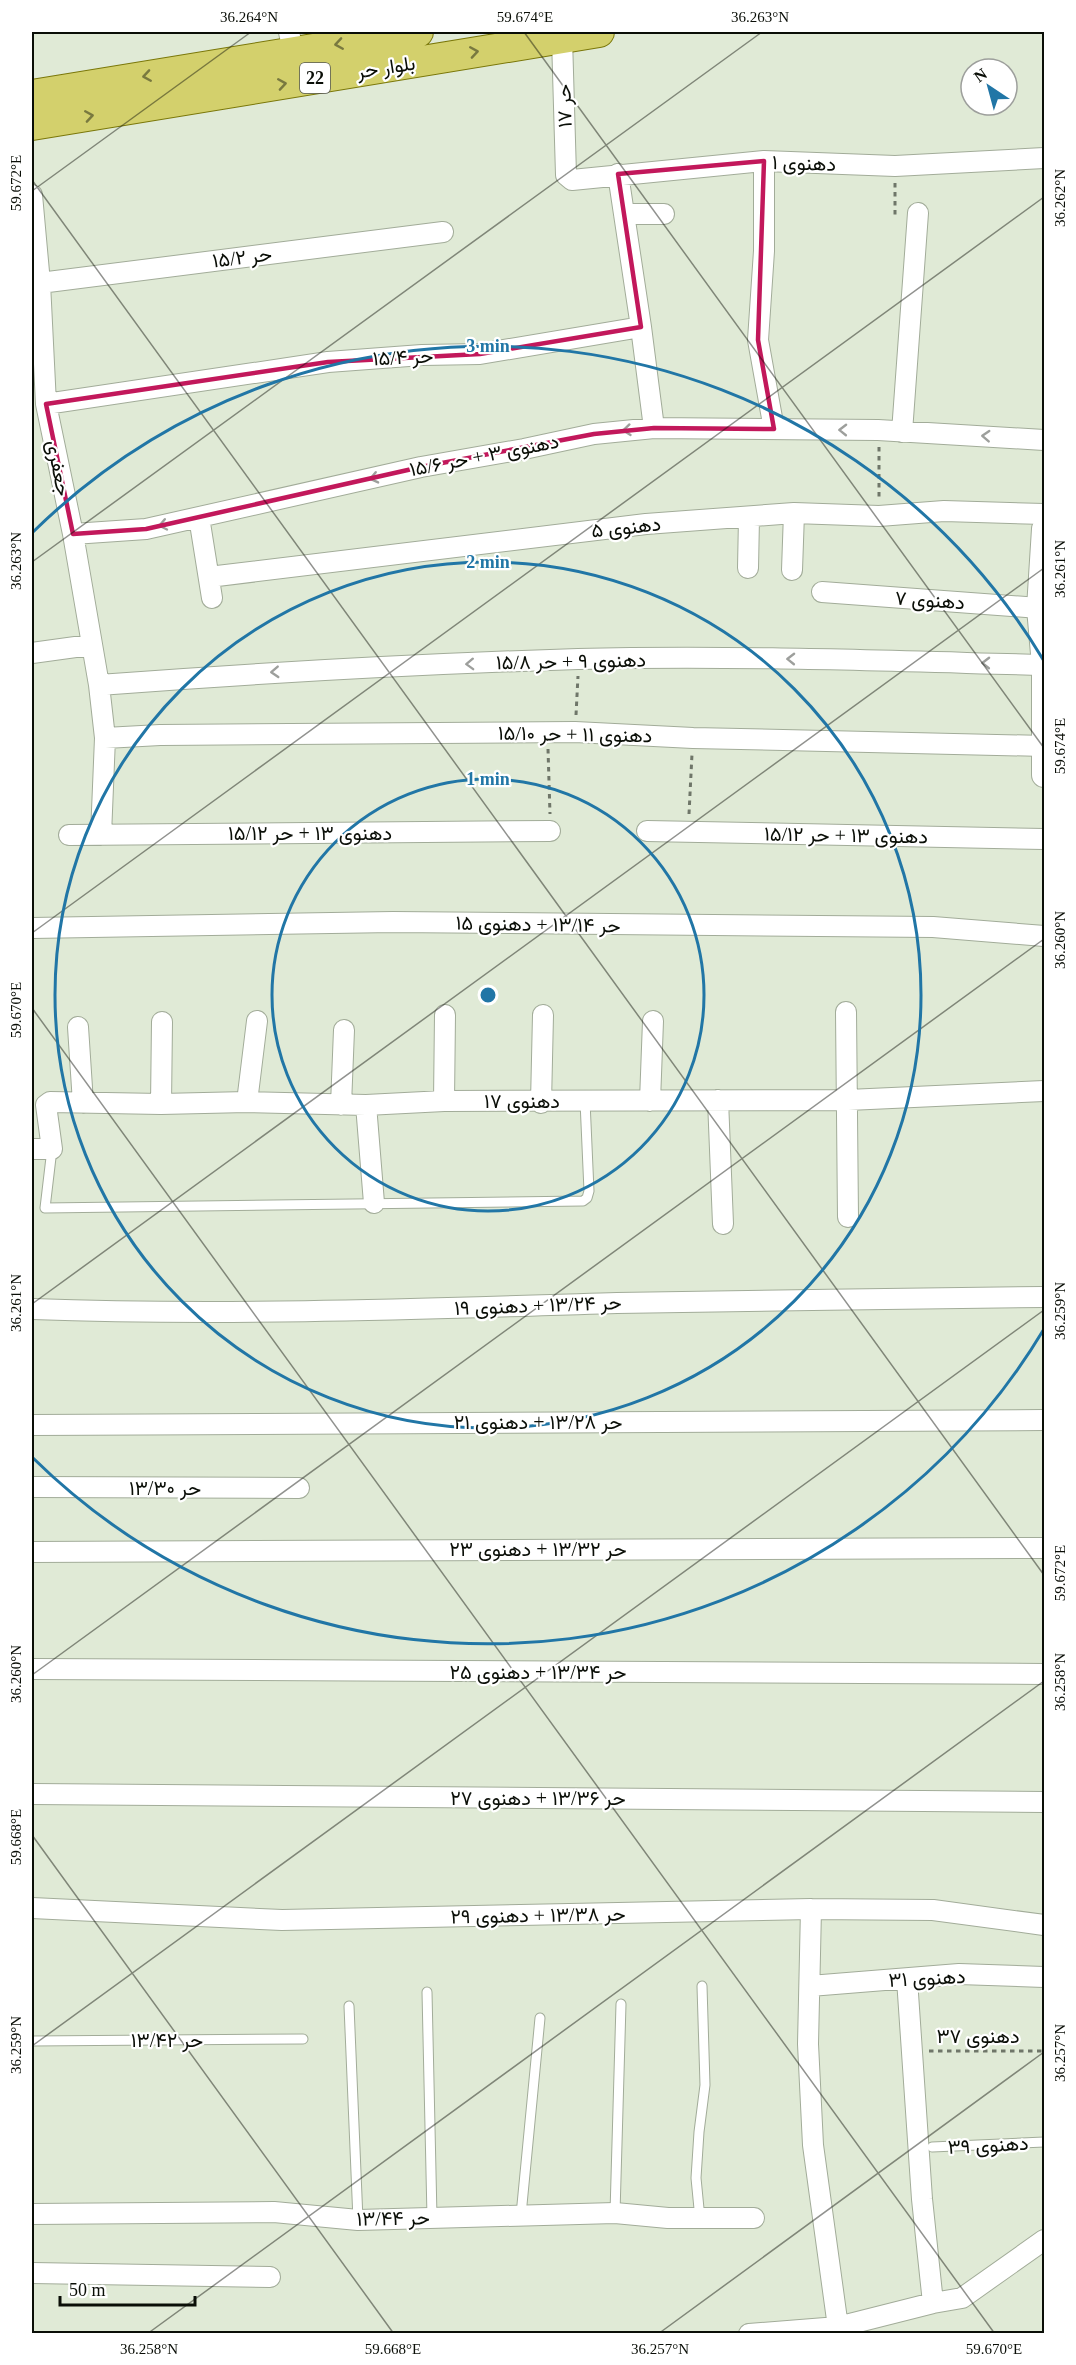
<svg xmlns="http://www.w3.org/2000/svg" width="1076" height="2365" font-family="'Times New Roman',Vazirmatn,serif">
  <rect width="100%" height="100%" fill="#e0ead6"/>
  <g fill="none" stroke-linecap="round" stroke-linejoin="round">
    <defs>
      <path id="service" d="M52 1149 45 1208 583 1201 587 1198 589 1191 585 1101
        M427 1992 432 2217
        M349 2006 358 2220
        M32 2041 303 2039
        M932 2147 1044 2142
        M615 2213 621 2004
        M521 2215 540 2018
        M700 2219 696 2178 699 2132 705 2085 702 1986"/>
      <path id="minor" d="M289 32 293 52
        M562 38 566 175 572 180 764 161 895 166 1044 158
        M764 161V251L758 340 774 429
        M32 195 40 283 46 404 73 534 99 685 105 738 101 835
        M624 214H664
        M40 283 443 232
        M641 327 654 428
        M46 404 328 362 422 355 480 354 641 327 618 174
        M902 432 918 213
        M199 517 212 598
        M73 534 146 529 421 467 524 449 594 434 654 428 878 430 1044 440
        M748 568 749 518
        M792 570 794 513
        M209 577 646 524 794 513 879 516 944 511 1044 514
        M822 592 1039 608
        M32 653 90 645
        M99 685C258 673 418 664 578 659 734 655 889 661 1044 665
        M105 738 160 735 575 732 693 738 1044 746
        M647 831 1044 839
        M69 835 550 831
        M32 928 393 922 933 927 1044 936
        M846 1012 848 1217
        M78 1027 83 1103
        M718 1100 723 1224
        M444 1101 445 1015
        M650 1101 653 1021
        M247 1102 257 1021
        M541 1103 543 1015
        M161 1104 162 1022
        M341 1105 344 1030
        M366 1105 374 1203
        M32 1149H52L46 1105 50 1102 161 1104 247 1102 366 1105 444 1101 848 1100 1044 1091
        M32 1309C227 1316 422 1309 617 1303 759 1300 902 1299 1044 1297
        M32 1425 1044 1420
        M32 1487 299 1488
        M32 1552 1044 1548
        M32 1669 1044 1674
        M32 1794 1044 1802
        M32 1908 282 1920 811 1909 933 1910 1044 1925
        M811 1909 808 2044 813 2145 838 2327
        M907 1979 922 2199 933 2303
        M810 1986 959 1974 1044 1977
        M32 2214 274 2212 358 2220 615 2213 668 2218H754
        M32 2273 270 2277
        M749 2334 838 2327 933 2303 962 2298 1044 2240"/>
      <path id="tertiary" d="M1044 529 1039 608 1044 665V775"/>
      <path id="primary" d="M32 95 418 32
        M32 125 599 32"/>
    </defs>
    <use href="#service" stroke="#a2ac99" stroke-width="11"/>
    <use href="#minor" stroke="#a2ac99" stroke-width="22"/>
    <use href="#tertiary" stroke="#a2ac99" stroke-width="26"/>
    <use href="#primary" stroke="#7a7709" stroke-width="32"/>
    <path stroke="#6f7669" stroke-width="3" stroke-dasharray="4.5 4.5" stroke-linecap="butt" d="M895 183V215H899
      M879 447V498
      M576 715 578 676
      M548 749 550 814
      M689 814 692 754
      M929 2051H1044"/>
    <use href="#service" stroke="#fff" stroke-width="9"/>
    <use href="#minor" stroke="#fff" stroke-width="20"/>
    <use href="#tertiary" stroke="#fff" stroke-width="24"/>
    <use href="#primary" stroke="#d3d06c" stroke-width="30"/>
  </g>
  <defs><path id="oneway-chevron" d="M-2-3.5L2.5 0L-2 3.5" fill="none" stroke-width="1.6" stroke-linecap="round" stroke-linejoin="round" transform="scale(1.5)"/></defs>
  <g stroke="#79793f">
    <use href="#oneway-chevron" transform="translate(339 44) rotate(171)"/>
    <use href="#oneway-chevron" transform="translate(474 52) rotate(-9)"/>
    <use href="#oneway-chevron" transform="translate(147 76) rotate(171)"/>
    <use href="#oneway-chevron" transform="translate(282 84) rotate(-9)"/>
    <use href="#oneway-chevron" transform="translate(89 116) rotate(-9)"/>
  </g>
  <g stroke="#9d9f9c">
    <use href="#oneway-chevron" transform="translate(627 430) rotate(174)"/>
    <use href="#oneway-chevron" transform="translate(843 430) rotate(-179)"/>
    <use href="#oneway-chevron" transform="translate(986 436) rotate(-177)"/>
    <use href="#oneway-chevron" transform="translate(374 478) rotate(167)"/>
    <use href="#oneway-chevron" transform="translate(163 525) rotate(168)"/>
    <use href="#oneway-chevron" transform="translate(791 659) rotate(-179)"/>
    <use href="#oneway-chevron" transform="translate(986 663) rotate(-179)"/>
    <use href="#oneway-chevron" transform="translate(470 664) rotate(178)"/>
    <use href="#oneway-chevron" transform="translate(275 672) rotate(177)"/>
  </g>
  <path fill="none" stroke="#c2185b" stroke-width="4.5" stroke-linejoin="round" d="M764 161 758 340 774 429 654 428 594 434 421 467 146 529 73 534 46 404 328 362 480 354 641 327 618 174Z"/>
  <path fill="none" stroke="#0a0e07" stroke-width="1.5" stroke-opacity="0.45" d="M524 32 1044 748M32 180 1044 1575M32 191 251 32M32 562 762 32M32 933 1044 197M32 1008 995 2334M32 1304 1044 568M32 1675 1044 939M32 1835 394 2334M32 2046 1044 1310M147 2334 1044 1681M658 2334 1044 2052"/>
  <g fill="none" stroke="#2176a6" stroke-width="3">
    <circle cx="488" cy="995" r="216"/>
    <circle cx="488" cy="995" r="433"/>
    <path d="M1044 1329A649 649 0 0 1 33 1458M33 532A649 649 0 0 1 1044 661"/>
  </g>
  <g text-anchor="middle" stroke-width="4.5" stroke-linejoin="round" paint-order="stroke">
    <rect fill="#fff" stroke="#545651" stroke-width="1.5" x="300" y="63" width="30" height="30" rx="4.5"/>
    <g font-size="18" font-weight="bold" fill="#0a0e07">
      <text x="315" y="84">22</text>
    </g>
    <g font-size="20" fill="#0a0e07" stroke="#fff">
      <text transform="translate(386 67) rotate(-9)" y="7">بلوار حر</text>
      <text transform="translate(564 106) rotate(-92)" y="7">حر ۱۷</text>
      <text transform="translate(804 163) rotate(2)" y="7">دهنوی ۱</text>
      <text transform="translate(242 257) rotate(-7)" y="7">حر ۱۵/۲</text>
      <text transform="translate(403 357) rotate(-3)" y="7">حر ۱۵/۴</text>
      <text transform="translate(484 455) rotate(-11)" y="7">دهنوی ۳ + حر ۱۵/۶</text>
      <text transform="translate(59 468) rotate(79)" y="7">جعفری</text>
      <text transform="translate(626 527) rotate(-6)" y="7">دهنوی ۵</text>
      <text transform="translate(930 600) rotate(4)" y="7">دهنوی ۷</text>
      <text transform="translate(571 661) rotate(-1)" y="7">دهنوی ۹ + حر ۱۵/۸</text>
      <text transform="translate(575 734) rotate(1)" y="7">دهنوی ۱۱ + حر ۱۵/۱۰</text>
      <text x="310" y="840">دهنوی ۱۳ + حر ۱۵/۱۲</text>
      <text transform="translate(846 835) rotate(1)" y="7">دهنوی ۱۳ + حر ۱۵/۱۲</text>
      <text transform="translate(538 924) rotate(1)" y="7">حر ۱۳/۱۴ + دهنوی ۱۵</text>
      <text x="522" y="1108">دهنوی ۱۷</text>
      <text transform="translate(538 1305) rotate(-2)" y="7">حر ۱۳/۲۴ + دهنوی ۱۹</text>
      <text x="538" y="1429">حر ۱۳/۲۸ + دهنوی ۲۱</text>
      <text x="165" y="1495">حر ۱۳/۳۰</text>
      <text x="538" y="1556">حر ۱۳/۳۲ + دهنوی ۲۳</text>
      <text x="538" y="1679">حر ۱۳/۳۴ + دهنوی ۲۵</text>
      <text x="538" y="1805">حر ۱۳/۳۶ + دهنوی ۲۷</text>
      <text transform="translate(538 1915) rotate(-1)" y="7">حر ۱۳/۳۸ + دهنوی ۲۹</text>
      <text transform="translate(927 1978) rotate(-3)" y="7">دهنوی ۳۱</text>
      <text x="978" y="2043">دهنوی ۳۷</text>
      <text x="167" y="2047">حر ۱۳/۴۲</text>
      <text transform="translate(988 2145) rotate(-3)" y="7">دهنوی ۳۹</text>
      <text transform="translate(393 2218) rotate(-1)" y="7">حر ۱۳/۴۴</text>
    </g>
  </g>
  <circle cx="488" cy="995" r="9" fill="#2176a6" stroke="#fff" stroke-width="3"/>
  <g font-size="18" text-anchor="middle" font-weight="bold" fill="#2176a6" stroke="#fff" stroke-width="4.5" stroke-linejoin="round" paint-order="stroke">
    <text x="488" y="352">3 min</text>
    <text x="488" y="568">2 min</text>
    <text x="488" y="785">1 min</text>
  </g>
  <rect width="1076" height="2365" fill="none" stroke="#ffffff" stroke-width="66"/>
  <g transform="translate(989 87) rotate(324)"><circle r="28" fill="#ffffff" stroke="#9d9f9c" stroke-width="1.5"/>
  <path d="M0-4.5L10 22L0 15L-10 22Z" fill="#2176a6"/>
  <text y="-9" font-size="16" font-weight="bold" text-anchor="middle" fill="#0a0e07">N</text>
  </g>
  <path d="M60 2296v9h135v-9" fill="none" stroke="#0a0e07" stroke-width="3"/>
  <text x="69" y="2296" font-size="18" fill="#0a0e07" stroke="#ffffff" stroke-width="4.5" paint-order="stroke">50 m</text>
  <rect x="33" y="33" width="1010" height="2299" fill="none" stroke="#0a0e07" stroke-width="2"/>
  <g font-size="15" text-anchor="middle" fill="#0a0e07">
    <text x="249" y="22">36.264°N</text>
    <text x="525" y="22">59.674°E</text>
    <text x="760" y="22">36.263°N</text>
    <text transform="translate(16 183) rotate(-90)" y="5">59.672°E</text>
    <text transform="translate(1060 198) rotate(-90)" y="5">36.262°N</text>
    <text transform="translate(16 561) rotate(-90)" y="5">36.263°N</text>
    <text transform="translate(1060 569) rotate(-90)" y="5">36.261°N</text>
    <text transform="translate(1060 746) rotate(-90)" y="5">59.674°E</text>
    <text transform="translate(1060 940) rotate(-90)" y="5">36.260°N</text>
    <text transform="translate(16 1010) rotate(-90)" y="5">59.670°E</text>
    <text transform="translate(16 1303) rotate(-90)" y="5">36.261°N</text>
    <text transform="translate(1060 1311) rotate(-90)" y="5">36.259°N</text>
    <text transform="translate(1060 1573) rotate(-90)" y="5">59.672°E</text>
    <text transform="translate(16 1674) rotate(-90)" y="5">36.260°N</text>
    <text transform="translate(1060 1682) rotate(-90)" y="5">36.258°N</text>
    <text transform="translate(16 1837) rotate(-90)" y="5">59.668°E</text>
    <text transform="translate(16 2045) rotate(-90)" y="5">36.259°N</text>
    <text transform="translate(1060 2053) rotate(-90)" y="5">36.257°N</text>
    <text x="149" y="2354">36.258°N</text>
    <text x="393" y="2354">59.668°E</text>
    <text x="660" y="2354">36.257°N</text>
    <text x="994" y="2354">59.670°E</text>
  </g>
</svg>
